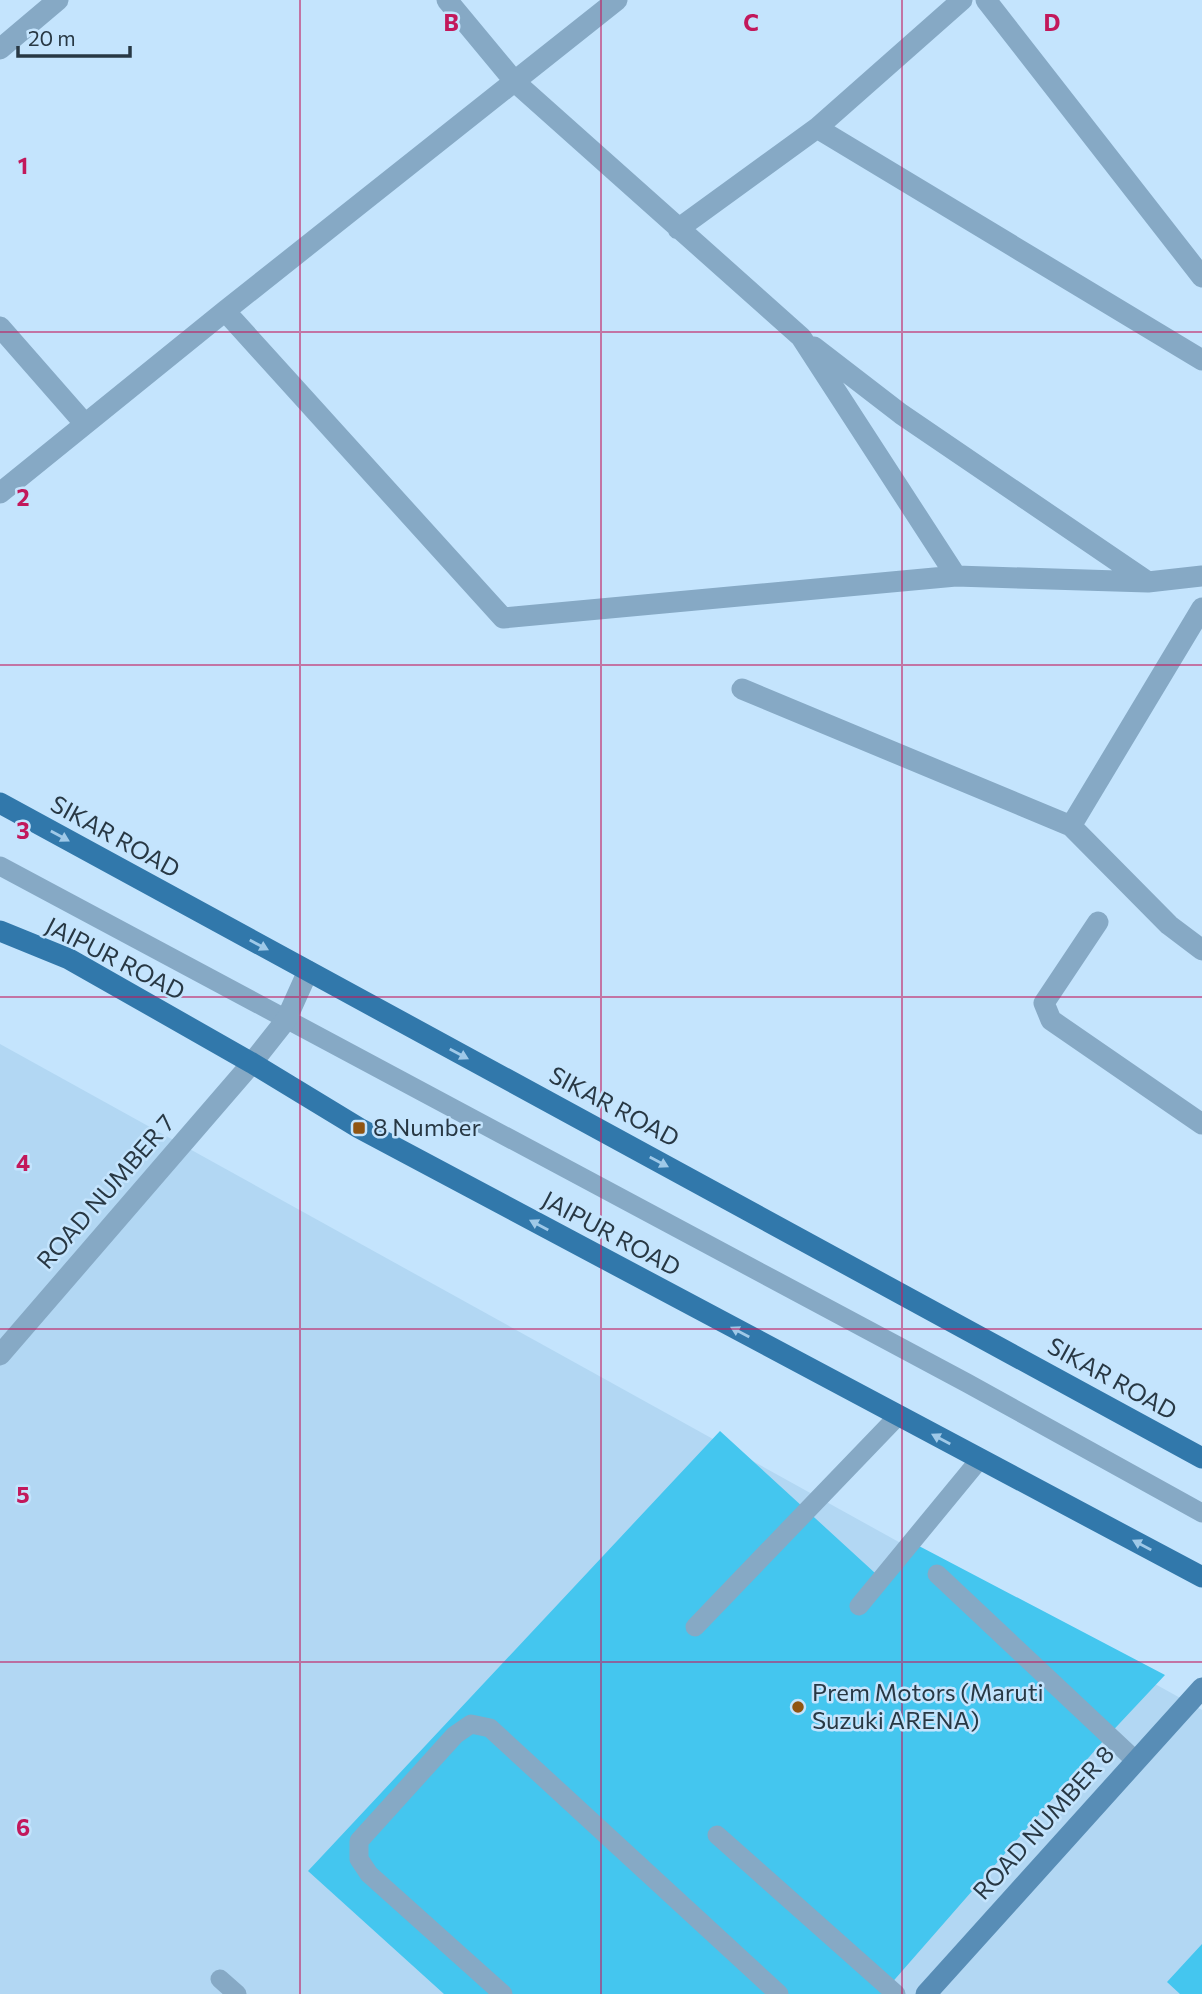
<svg xmlns="http://www.w3.org/2000/svg" width="1202" height="1994" font-family="Commissioner,sans-serif">
  <rect width="100%" height="100%" fill="#c4e4fd"/>
  <path fill="#b2d7f3" d="M0 1044 1202 1710V1994H0Z"/>
  <path fill="#44c6ef" d="M720 1431 887 1584 919 1546 1165 1675 1104 1740 882 1994H444L308 1871Z
    M1202 1944V1994H1180L1167 1982Z"/>
  <g fill="none" stroke-linecap="round" stroke-linejoin="round">
    <path stroke="#86a9c5" stroke-width="19" d="M0 866 967 1383 1202 1513
      M937 1574 1136 1761
      M859 1606 980 1459
      M695 1627 898 1416
      M717 1835 896 1994
      M220 1979 237 1994
      M503 1994 369 1874 359 1859V1841L455 1735 471 1724 490 1728 779 1994"/>
    <path stroke="#86a9c5" stroke-width="21" d="M447 0 515 82 801 337 956 576
      M986 0 1202 277
      M0 49 58 0
      M817 128 1202 360
      M678 229 817 128 962 0
      M225 311 503 618 956 576 1148 582 1202 576
      M0 327 85 424
      M814 347 901 414 1148 582
      M0 493 225 311 617 0
      M742 689 1071 826 1169 925 1202 950
      M1071 826 1202 608
      M1098 922 1044 1003 1051 1020 1202 1124
      M0 1355 252 1063 286 1020 308 971"/>
    <path stroke="#588db6" stroke-width="21" d="M926 1994 1202 1688"/>
    <path stroke="#3178ab" stroke-width="21" d="M0 803 1202 1458
      M0 931 69 959 252 1063 359 1128 1202 1577"/>
  </g>
  <defs><path id="oneway-solid" d="M-6-.8H1V-3.2L6.5 0L1 3.2V.8H-6Z" transform="scale(1.75)"/></defs>
  <g fill="#9fc9e8">
    <use href="#oneway-solid" transform="translate(60 836) rotate(29)"/>
    <use href="#oneway-solid" transform="translate(259 945) rotate(28)"/>
    <use href="#oneway-solid" transform="translate(459 1054) rotate(28)"/>
    <use href="#oneway-solid" transform="translate(659 1162) rotate(28)"/>
    <use href="#oneway-solid" transform="translate(539 1225) rotate(-152)"/>
    <use href="#oneway-solid" transform="translate(740 1332) rotate(-152)"/>
    <use href="#oneway-solid" transform="translate(941 1439) rotate(-152)"/>
    <use href="#oneway-solid" transform="translate(1142 1545) rotate(-152)"/>
  </g>
  <path fill="none" stroke="#c2185b" stroke-width="2" stroke-opacity="0.55" d="M300 0V1994M601 0V1994M902 0V1994M0 332H1202M0 665H1202M0 997H1202M0 1329H1202M0 1662H1202"/>
  <g fill="#905512" stroke="#c4e4fd" stroke-width="2.5">
    <rect x="352" y="1121" width="14" height="14" rx="3.5"/>
    <circle cx="798" cy="1707" r="7"/>
  </g>
  <g text-anchor="middle" stroke-width="5" stroke-linejoin="round" paint-order="stroke">
    <g font-size="24" fill="#283844" stroke="#c4e4fd">
      <text transform="translate(115 837) rotate(29)" y="8">SIKAR ROAD</text>
      <text transform="translate(115 959) rotate(27)" y="8">JAIPUR ROAD</text>
      <text transform="translate(614 1107) rotate(28)" y="8">SIKAR ROAD</text>
      <text transform="translate(106 1192) rotate(-49)" y="8">ROAD NUMBER 7</text>
      <text transform="translate(611 1234) rotate(28)" y="8">JAIPUR ROAD</text>
      <text transform="translate(1112 1379) rotate(29)" y="8">SIKAR ROAD</text>
      <text transform="translate(1044 1823) rotate(-48)" y="8">ROAD NUMBER 8</text>
    </g>
    <g font-size="24" fill="#283844" stroke="#c4e4fd" text-anchor="start">
      <text x="373" y="1136">8 Number</text>
      <text x="812" y="1701">Prem Motors (Maruti<tspan x="812" dy="28">Suzuki ARENA)</tspan></text>
    </g>
  </g>
  <g font-size="23" text-anchor="middle" font-weight="bold" fill="#c2185b" stroke="#c4e4fd" stroke-width="5" stroke-linejoin="round" paint-order="stroke">
    <text x="451" y="31">B</text>
    <text x="751" y="31">C</text>
    <text x="1052" y="31">D</text>
    <text x="23" y="174">1</text>
    <text x="23" y="506">2</text>
    <text x="23" y="839">3</text>
    <text x="23" y="1171">4</text>
    <text x="23" y="1503">5</text>
    <text x="23" y="1836">6</text>
  </g>
  <path d="M18 46v10h112v-10" fill="none" stroke="#283844" stroke-width="3.5"/>
  <text x="28" y="46" font-size="21" fill="#283844" stroke="#c4e4fd" stroke-width="5" paint-order="stroke">20 m</text>
</svg>
